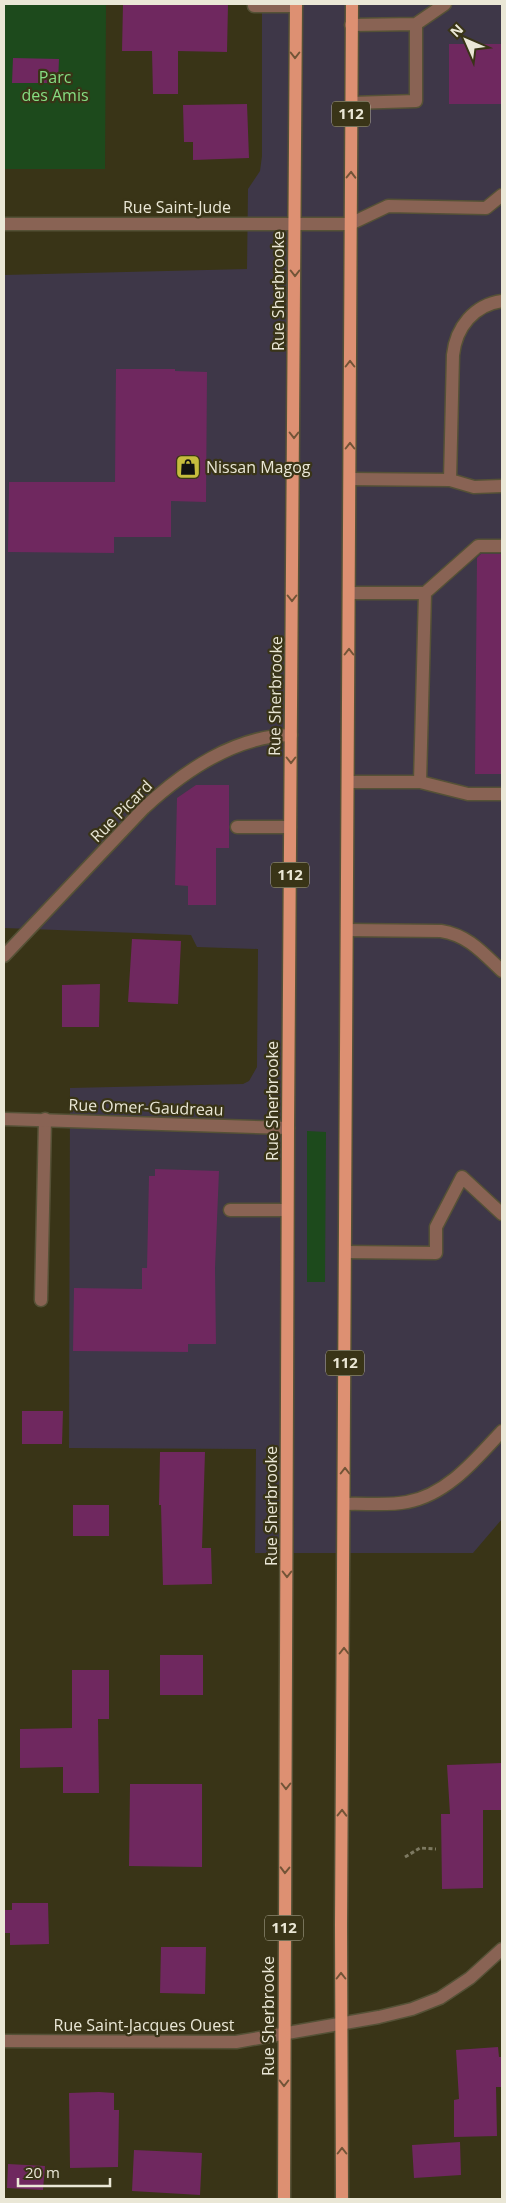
<svg xmlns="http://www.w3.org/2000/svg" width="506" height="2203" font-family="'Open Sans',sans-serif">
  <rect width="100%" height="100%" fill="#393417"/>
  <path fill="#3e3748" d="M262 4H502V1519L473 1553H255L256 1449 69 1448 70 1088 243 1084 249 1081 257 1067 258 949 197 947 191 935 4 928V275L247 269 248 189 260 171 262 156Z"/>
  <path fill="#1d4a1c" d="M4 4H106L105 169H4Z
    M307 1131 326 1132 325 1282H307Z"/>
  <path fill="#6f285f" d="M123 4H228L227 52 178 51V94H153L152 51H122Z
    M449 44H502V104H449Z
    M13 58 59 59 58 83H12Z
    M247 104 249 158 193 160V142H184L183 105Z
    M116 369H175V371L207 372 206 502 171 501V537H114V553L8 552 9 482H115Z
    M481 554H502V774H475L477 558Z
    M196 785H229V848H216V905H188V886L175 885 177 798Z
    M132 939 181 941 178 1004 128 1002Z
    M100 984 99 1027H62V985Z
    M155 1169 219 1171 215 1268 216 1344H188V1352L73 1351 74 1288 142 1289V1268H147L149 1176H155Z
    M22 1411H63L62 1444H22Z
    M160 1452H205L202 1548H211L212 1584 163 1585 161 1505H159Z
    M73 1505H109V1536H73Z
    M160 1655H203V1695H160Z
    M72 1670H109V1719H98L99 1793H63V1767L20 1768V1729L72 1728Z
    M502 1763V1810H483V1888L442 1889 441 1814H450L447 1765Z
    M130 1784H202V1867L129 1866Z
    M12 1903H48L49 1944 10 1945V1933H4V1910H12Z
    M161 1947H206L205 1994 160 1993Z
    M498 2047 499 2057H502V2087H496L497 2136 454 2137V2100L459 2099 456 2050Z
    M99 2092 114 2093V2110H119L118 2167 70 2168 69 2093Z
    M460 2142 461 2175 414 2178 412 2145Z
    M134 2150 202 2153 200 2195 132 2191Z
    M8 2164 45 2166 43 2190 7 2188Z"/>
  <g fill="none" stroke-linecap="round" stroke-linejoin="round">
    <defs>
      <path id="service" d="M254 4V6H296
        M416 24 445 4
        M351 103 416 101V24L351 25
        M350 224 388 206 486 208 502 195
        M350 479 450 480 474 487 502 486
        M450 480 453 355C456 327 474 305 502 301
        M425 593 478 546H502
        M349 782H420L425 593H349
        M420 782 468 794H502
        M237 827H290
        M348 930 441 931C468 935 483 953 502 971
        M230 1210H287
        M346 1252 436 1253V1227L462 1177 502 1214
        M41 1300 45 1119
        M345 1504C365 1503 387 1506 407 1502 447 1495 476 1459 502 1431"/>
      <path id="minor" d="M4 224H350
        M4 956 144 808C184 771 234 736 291 735
        M4 1119 288 1128
        M4 2041 236 2042 379 2017 412 2009 440 1998 470 1978 502 1949"/>
      <path id="primary" d="M284 2199 288 1128 296 4
        M342 2199 341 1925 352 4"/>
    </defs>
    <use href="#service" stroke="#555136" stroke-width="15"/>
    <use href="#minor" stroke="#555136" stroke-width="15"/>
    <use href="#primary" stroke="#555136" stroke-width="15"/>
    <path stroke="#7d7961" stroke-width="3" stroke-dasharray="4 2.5" stroke-linecap="butt" d="M207 466H221
      M405 1857 420 1848 436 1849"/>
    <use href="#service" stroke="#896354" stroke-width="12"/>
    <use href="#minor" stroke="#896354" stroke-width="12"/>
    <use href="#primary" stroke="#dd9072" stroke-width="12"/>
  </g>
  <defs><path id="oneway-chevron" d="M-2-3.5L2.5 0L-2 3.5" fill="none" stroke-width="1.6" stroke-linecap="round" stroke-linejoin="round" transform="scale(1.25)"/></defs>
  <g stroke="#725437">
    <use href="#oneway-chevron" transform="translate(295 55) rotate(90)"/>
    <use href="#oneway-chevron" transform="translate(351 175) rotate(-89)"/>
    <use href="#oneway-chevron" transform="translate(295 273) rotate(90)"/>
    <use href="#oneway-chevron" transform="translate(350 364) rotate(-90)"/>
    <use href="#oneway-chevron" transform="translate(294 435) rotate(90)"/>
    <use href="#oneway-chevron" transform="translate(350 446) rotate(-90)"/>
    <use href="#oneway-chevron" transform="translate(292 598) rotate(90)"/>
    <use href="#oneway-chevron" transform="translate(349 652) rotate(-90)"/>
    <use href="#oneway-chevron" transform="translate(291 760) rotate(90)"/>
    <use href="#oneway-chevron" transform="translate(345 1471) rotate(-90)"/>
    <use href="#oneway-chevron" transform="translate(287 1574) rotate(90)"/>
    <use href="#oneway-chevron" transform="translate(344 1651) rotate(-90)"/>
    <use href="#oneway-chevron" transform="translate(286 1786) rotate(90)"/>
    <use href="#oneway-chevron" transform="translate(342 1813) rotate(-89)"/>
    <use href="#oneway-chevron" transform="translate(285 1870) rotate(91)"/>
    <use href="#oneway-chevron" transform="translate(341 1976) rotate(-90)"/>
    <use href="#oneway-chevron" transform="translate(284 2083) rotate(90)"/>
    <use href="#oneway-chevron" transform="translate(342 2151) rotate(-90)"/>
  </g>
  <defs>
    <symbol id="shop-square" viewBox="-11 -11 22 22"><rect x="-9" y="-9" width="18" height="18" rx="4" fill="#c5bc3d" stroke="#393417"/><path d="M-5-2.5h2.3a2.7 3.5 0 0 1 5.4 0H5L5.5 6h-11ZM-1.5-2.5h3a1.5 2.3 0 0 0-3 0Z" fill="#111"/></symbol>
  </defs>
  <g fill-rule="evenodd">
    <use href="#shop-square" x="174" y="453" width="28" height="28"/>
  </g>
  <g text-anchor="middle" stroke-width="4.5" stroke-linejoin="round" paint-order="stroke">
    <g fill="#393417" stroke="#b5b19d" stroke-width="1">
      <rect x="332" y="101.5" width="38" height="25" rx="4"/>
      <rect x="271" y="862.5" width="38" height="25" rx="4"/>
      <rect x="326" y="1350.5" width="38" height="25" rx="4"/>
      <rect x="265" y="1915.5" width="38" height="25" rx="4"/>
    </g>
    <g font-size="15" font-weight="bold" fill="#eae7d6">
      <text x="351" y="119">112</text>
      <text x="290" y="880">112</text>
      <text x="345" y="1368">112</text>
      <text x="284" y="1933">112</text>
    </g>
    <g font-size="16" fill="#86de82" stroke="#393417">
      <text x="55" y="83">Parc<tspan x="55" dy="18">des Amis</tspan></text>
    </g>
    <g font-size="16" fill="#eae7d6" stroke="#393417">
      <text x="177" y="213">Rue Saint-Jude</text>
      <text transform="translate(278 291) rotate(-90)" y="6">Rue Sherbrooke</text>
      <text transform="translate(275 696) rotate(-89)" y="6">Rue Sherbrooke</text>
      <text transform="translate(121 811) rotate(-45)" y="6">Rue Picard</text>
      <text transform="translate(272 1101) rotate(-90)" y="6">Rue Sherbrooke</text>
      <text transform="translate(146 1107) rotate(2)" y="6">Rue Omer-Gaudreau</text>
      <text transform="translate(271 1506) rotate(-90)" y="6">Rue Sherbrooke</text>
      <text transform="translate(268 2016) rotate(-90)" y="6">Rue Sherbrooke</text>
      <text x="144" y="2031">Rue Saint-Jacques Ouest</text>
    </g>
    <g font-size="16" fill="#eae7d6" stroke="#393417" text-anchor="start">
      <text x="206" y="473">Nissan Magog</text>
    </g>
  </g>
  <rect width="506" height="2203" fill="none" stroke="#eae7d6" stroke-width="10"/>
  <g transform="translate(466 40) rotate(315)" stroke="#393417" stroke-width="4" paint-order="stroke">
  <path d="M0-4L9 19L0 12L-9 19Z" fill="#eae7d6"/>
  <text y="-8" font-size="14" font-weight="bold" text-anchor="middle" fill="#eae7d6">N</text>
  </g>
  <path d="M18 2178v8h92v-8" fill="none" stroke="#eae7d6" stroke-width="2.5"/>
  <text x="25" y="2178" font-size="15" fill="#eae7d6" stroke="#393417" stroke-width="4" paint-order="stroke">20 m</text>
</svg>
